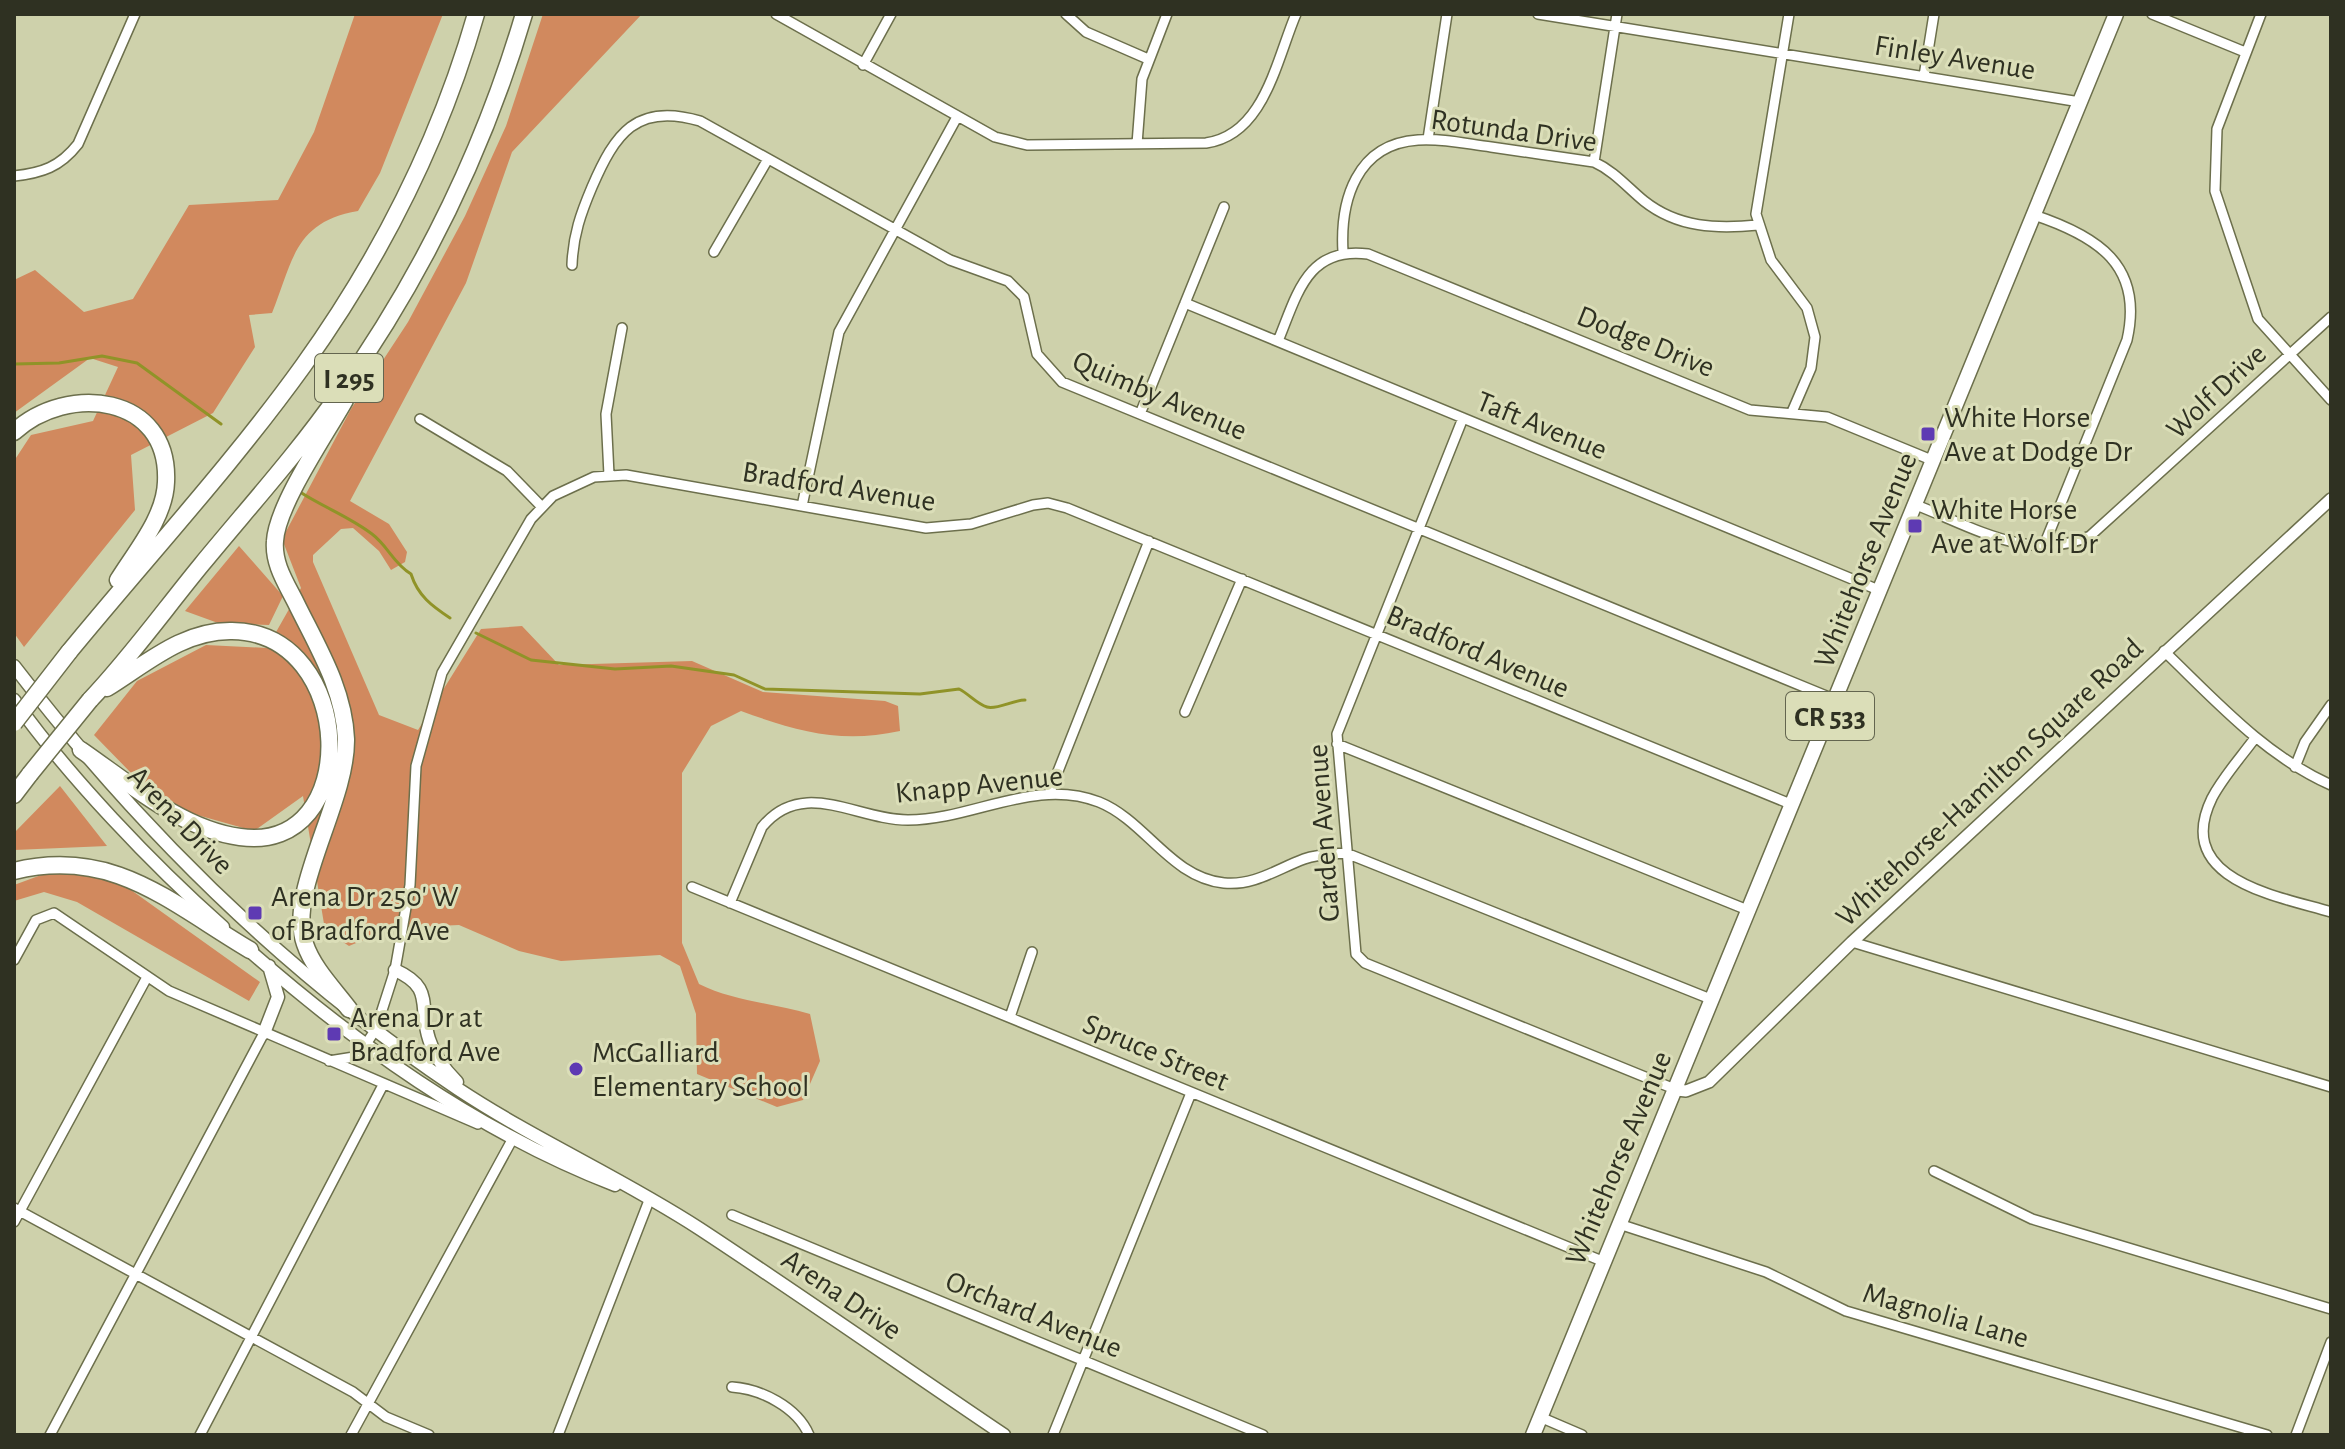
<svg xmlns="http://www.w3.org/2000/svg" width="2345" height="1449" font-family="'Alegreya Sans',sans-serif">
  <rect width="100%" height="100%" fill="#ced1ab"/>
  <path fill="#d1895e" d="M355 14H443L380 173 358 211C294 222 293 261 272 313L249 315 255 347 213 413 131 455 135 510 24 647 14 633V461L31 435 93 421 118 367 90 358 14 413V280L35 270 84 312 133 299 189 205 278 200 314 132Z
    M543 14H642L512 152 466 283 350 501 389 524 407 552 405 562 391 570 379 551 353 528 341 529 313 555V562L379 715 418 730 481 629 522 626 559 665 692 661 763 692 885 701 898 706 900 731C840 744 796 731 741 711L711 726 682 773V943L699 984C733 1001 773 1003 810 1014L820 1061 803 1100 777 1107 697 1074 696 1014 680 966 660 955 561 961 519 951 459 925 392 928 349 946 325 930 303 796 254 831 183 811 134 776 94 735 137 681 206 645 267 648 301 588 282 539 351 409 408 322 465 216 506 126Z
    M239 546 283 596 269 625 218 623 185 611Z
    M60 786 107 846 14 850V833Z
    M75 873 124 885 260 982 249 1001 77 902 44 892 14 901V885L44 874Z"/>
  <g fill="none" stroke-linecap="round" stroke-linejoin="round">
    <path stroke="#909328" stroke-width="3" d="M14 364 59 363 102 356 137 363 221 424
      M300 492C323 507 350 517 372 534 388 546 393 563 411 574 418 596 432 606 450 618
      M476 633 531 660 615 669 671 666 734 675 765 689 920 694 959 689C969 694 977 704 987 707 997 710 1013 700 1025 700"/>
    <defs>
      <path id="minor" d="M776 14 995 137 1027 145 1206 143C1264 135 1276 61 1296 14
        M1066 14 1086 32 1148 59
        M1538 14 2080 102
        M1789 14 1756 214 1771 260 1807 308 1815 337 1811 368 1792 412
        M2152 14 2245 52
        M2261 14 2217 129 2215 191 2258 319 2331 400
        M863 65 891 14
        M1924 76 1934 14
        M1428 139 1447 14
        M1137 144 1142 79 1167 14
        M1594 162 1617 14
        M14 176C42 173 60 167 78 144L135 14
        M2034 215C2097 236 2144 265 2127 340L2043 548
        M714 252 768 159
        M1343 252C1340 201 1356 144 1418 140 1442 138 1467 144 1491 147 1525 152 1560 157 1594 162 1614 171 1627 187 1644 201 1678 228 1717 229 1758 225
        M572 265C573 235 581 213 592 187 615 134 636 102 700 121L950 260 1008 281 1024 297 1037 354 1062 382 1836 700
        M1185 303 1881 591
        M1278 341C1297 295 1307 246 1368 254L1750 410 1827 417 1934 461
        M1140 414 1224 207
        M1463 418 1337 734 1356 954 1365 963 1677 1090
        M420 419 507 471 541 506
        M609 475 606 414 622 328
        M1916 505C1973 527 2029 563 2090 536L2331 317
        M802 506 839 332 957 117
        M2164 651C2216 701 2264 755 2331 785
        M1185 712 1242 579
        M2255 738C2241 757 2223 777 2212 798 2172 880 2278 896 2331 912
        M1337 744 1750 911
        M2295 767 2305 742 2331 705
        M1049 794 1149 541
        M692 887 1602 1261
        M730 903 762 827C803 777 856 820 908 820 973 820 1035 777 1099 802 1146 821 1170 877 1224 883 1254 886 1277 869 1304 859 1317 854 1332 854 1346 853L1713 1000
        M1852 942 2331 1087
        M14 960 36 920 54 913 169 991 478 1124
        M1010 1017 1032 952
        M329 1061 354 1057 366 1044 376 1029 395 970 410 885 416 766 442 673 531 519 553 496 594 477 626 475 926 528 971 524 1033 505 1048 503 1067 508 1793 805
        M1934 1171 2032 1219 2331 1309
        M14 1208 353 1392 386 1417 429 1435
        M732 1215 1263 1435
        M14 1222 146 979
        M1619 1224 1766 1272 1846 1311 2267 1435
        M732 1387C761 1389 797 1407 809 1435
        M1540 1417 1582 1435
        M50 1435 264 1033
        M200 1435 383 1085
        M351 1435 512 1140
        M558 1435 650 1198
        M1053 1435 1191 1093
        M2296 1435 2331 1342"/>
      <path id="tertiary" d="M1677 1090 1686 1091 1709 1082 1852 942 2331 499"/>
      <path id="secondary" d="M14 666C140 830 286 974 458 1089 535 1140 622 1178 700 1229 802 1296 903 1367 1004 1435
        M14 700C68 776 153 865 223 927
        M243 945C354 1043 476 1131 615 1185
        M395 970C435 988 418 1005 429 1039 434 1056 445 1070 457 1082
        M264 1033 278 997 269 966"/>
      <path id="primary" d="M1533 1435 2116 14"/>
      <path id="motorway" d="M345 400C326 434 277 505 275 541 273 564 286 583 296 603 317 646 344 689 346 739 347 803 286 891 305 944 313 968 334 989 349 1009
        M14 432C67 383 170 394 166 482 165 517 136 551 118 580
        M69 652C147 557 231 466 303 366 379 260 440 140 476 14
        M90 700C130 658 165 609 202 564 248 508 297 454 339 394 421 278 484 150 524 14
        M81 750C129 783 181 829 240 837 364 855 357 632 232 631 183 630 146 664 107 688
        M14 795 30 774
        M14 871C113 847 169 902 250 950"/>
    </defs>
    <use href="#minor" stroke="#6c6f4c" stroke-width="12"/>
    <use href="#tertiary" stroke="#6c6f4c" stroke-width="14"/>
    <use href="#secondary" stroke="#6c6f4c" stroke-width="15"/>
    <use href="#primary" stroke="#6c6f4c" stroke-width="17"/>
    <use href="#motorway" stroke="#6c6f4c" stroke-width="19"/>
    <use href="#minor" stroke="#fff" stroke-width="9"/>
    <use href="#tertiary" stroke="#fff" stroke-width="11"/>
    <use href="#secondary" stroke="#fff" stroke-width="12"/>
    <use href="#primary" stroke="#fff" stroke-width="14"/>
    <use href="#motorway" stroke="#fff" stroke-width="16"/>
    <defs>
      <path id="motorway-bridge" d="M14 723 69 652
        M30 774 90 700"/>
    </defs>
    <use href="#motorway-bridge" stroke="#6c6f4c" stroke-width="19" stroke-linecap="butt"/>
    <use href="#motorway-bridge" stroke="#fff" stroke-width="16"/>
  </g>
  <g fill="#5e3ab3" stroke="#dbdeb8" stroke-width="3">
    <rect x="1920" y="426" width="16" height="16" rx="4"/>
    <rect x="1907" y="518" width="16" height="16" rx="4"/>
    <rect x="247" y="905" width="16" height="16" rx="4"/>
    <rect x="326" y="1026" width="16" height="16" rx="4"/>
    <circle cx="576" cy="1069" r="8"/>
  </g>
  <g text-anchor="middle" stroke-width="6" stroke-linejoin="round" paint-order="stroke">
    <g fill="#dbdeb8" stroke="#63654f" stroke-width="2">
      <rect x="315" y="354" width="68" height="48" rx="6"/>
      <rect x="1786" y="692" width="88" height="48" rx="6"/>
    </g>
    <g font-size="28" font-weight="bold" fill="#2f3122">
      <text x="349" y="388">I 295</text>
      <text x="1830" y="726">CR 533</text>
    </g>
    <g font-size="30" fill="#2f3122" stroke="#dbdeb8">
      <text transform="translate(1955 57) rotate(9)" y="10">Finley Avenue</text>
      <text transform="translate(1514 130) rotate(8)" y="10">Rotunda Drive</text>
      <text transform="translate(1646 341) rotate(22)" y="10">Dodge Drive</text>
      <text transform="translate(2216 391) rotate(-43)" y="10">Wolf Drive</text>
      <text transform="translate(1160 395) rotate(23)" y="10">Quimby Avenue</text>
      <text transform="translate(1542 425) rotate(22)" y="10">Taft Avenue</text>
      <text transform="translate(839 486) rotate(9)" y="10">Bradford Avenue</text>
      <text transform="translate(1865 560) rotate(-68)" y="10">Whitehorse Avenue</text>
      <text transform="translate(1478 651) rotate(23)" y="10">Bradford Avenue</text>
      <text transform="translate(1989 782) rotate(-43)" y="10">Whitehorse-Hamilton Square Road</text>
      <text transform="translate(979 784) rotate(-6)" y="10">Knapp Avenue</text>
      <text transform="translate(181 820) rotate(46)" y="10">Arena Drive</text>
      <text transform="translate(1323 833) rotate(-94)" y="10">Garden Avenue</text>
      <text transform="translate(1156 1052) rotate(23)" y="10">Spruce Street</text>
      <text transform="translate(1618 1158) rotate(-67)" y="10">Whitehorse Avenue</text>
      <text transform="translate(842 1294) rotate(34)" y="10">Arena Drive</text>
      <text transform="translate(1034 1314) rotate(22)" y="10">Orchard Avenue</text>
      <text transform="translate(1946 1315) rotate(16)" y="10">Magnolia Lane</text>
    </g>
    <g font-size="30" fill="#2f3122" stroke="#dbdeb8" text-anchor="start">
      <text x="1944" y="427">White Horse<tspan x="1944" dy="34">Ave at Dodge Dr</tspan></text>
      <text x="1931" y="519">White Horse<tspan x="1931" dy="34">Ave at Wolf Dr</tspan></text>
      <text x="271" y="906">Arena Dr 250' W<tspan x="271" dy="34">of Bradford Ave</tspan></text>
      <text x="350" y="1027">Arena Dr at<tspan x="350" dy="34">Bradford Ave</tspan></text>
      <text x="592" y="1062">McGalliard<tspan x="592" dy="34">Elementary School</tspan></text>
    </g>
  </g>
  <rect width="2345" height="1449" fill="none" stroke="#2f3122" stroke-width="32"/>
</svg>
